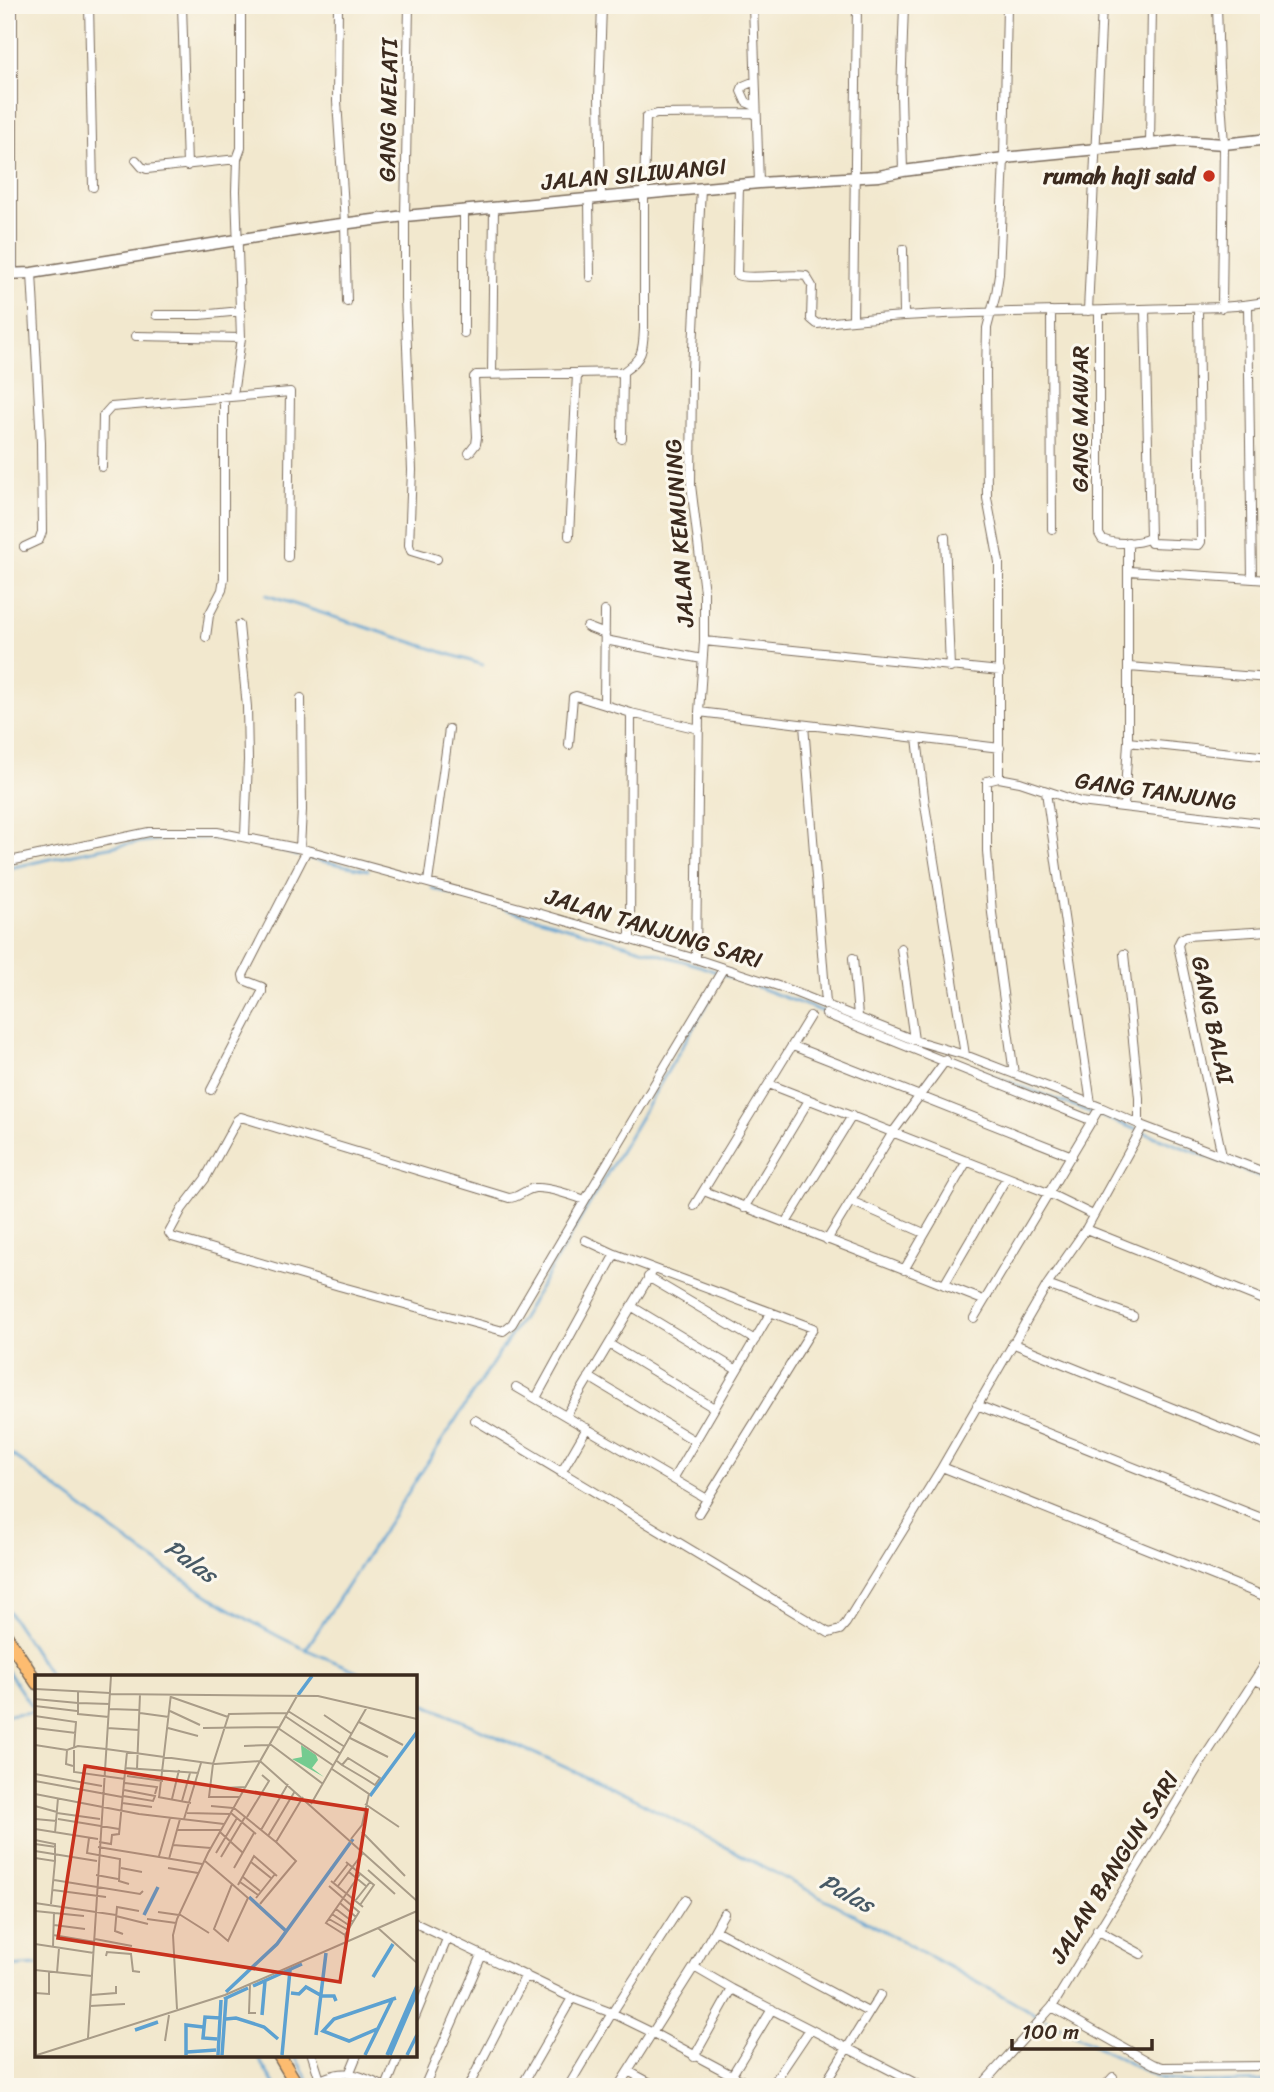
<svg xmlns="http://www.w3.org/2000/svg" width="1274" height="2092" font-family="Sriracha,sans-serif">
  <rect width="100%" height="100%" fill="#fbf7ec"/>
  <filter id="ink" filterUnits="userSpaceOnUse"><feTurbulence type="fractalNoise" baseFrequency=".0143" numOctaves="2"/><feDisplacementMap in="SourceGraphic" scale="14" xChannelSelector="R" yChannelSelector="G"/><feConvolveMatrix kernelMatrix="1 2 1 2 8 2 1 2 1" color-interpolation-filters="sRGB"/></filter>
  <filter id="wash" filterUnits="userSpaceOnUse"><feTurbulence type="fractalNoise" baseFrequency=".00686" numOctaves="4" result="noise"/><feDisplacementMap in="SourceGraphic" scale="28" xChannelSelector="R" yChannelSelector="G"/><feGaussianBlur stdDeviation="1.57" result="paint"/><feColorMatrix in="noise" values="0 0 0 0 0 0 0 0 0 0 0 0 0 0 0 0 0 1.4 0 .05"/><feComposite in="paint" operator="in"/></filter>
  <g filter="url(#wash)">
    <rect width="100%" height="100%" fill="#f2e8ce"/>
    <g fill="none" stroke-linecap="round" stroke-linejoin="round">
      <path stroke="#5ca1d1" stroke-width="2.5" d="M266 595 483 665
        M306 858 368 870
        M5 869C89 851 175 826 261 845 273 847 285 852 297 856
        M432 888 472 900
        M481 902 700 966 824 1012
        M954 1061 1092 1113
        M1098 1115 1269 1180
        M5 1449C92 1516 181 1585 278 1636 308 1652 340 1663 371 1677
        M5 1606 51 1677
        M306 1649 522 1318 709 1001
        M5 1667 37 1715
        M415 1700 627 1795 823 1898 1039 2016
        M5 1715 35 1712
        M5 1967 37 1965
        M1045 2019 1159 2079 1193 2083 1269 2081
        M256 2055 276 2087
        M294 2055 309 2081"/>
    </g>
  </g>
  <g filter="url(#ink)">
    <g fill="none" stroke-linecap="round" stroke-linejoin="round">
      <defs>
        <path id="minor" d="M13 5V273
          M89 5 93 187
          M182 5 187 166
          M338 5 337 101 345 223 347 302
          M409 5 405 216V298L412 470 409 545 411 551 437 559
          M753 5 759 183
          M1217 5 1219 70 1224 144 1222 308
          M755 81 743 86 741 91 746 102 755 106
          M1150 145 1152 5
          M136 160 142 167 147 169 237 159
          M903 171 901 94 904 5
          M739 185 737 275C748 280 790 273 806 276L812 286 811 319 817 324C924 310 1033 313 1141 309 1184 307 1226 310 1269 301
          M601 196 599 96 602 5
          M589 199 590 277
          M464 211V333
          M903 249 904 315
          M1248 306 1252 578
          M1051 311 1052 529
          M1088 311 1102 5
          M1099 311V534L1102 539C1115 545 1137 544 1150 538L1145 309
          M156 315H200L241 311
          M853 319 857 5
          M136 336 241 338
          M492 374 494 208
          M233 395 241 338 236 191 237 159 241 148V5
          M622 439 623 372
          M469 453 476 444 477 437 474 377 476 375 623 372C643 358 643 351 644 328V193L646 117 657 114 756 113
          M102 467 103 416 111 407 290 392 288 557
          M569 536 577 374
          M945 537 950 668
          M1150 538 1151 543 1199 545 1201 542 1198 309
          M24 547 39 540 42 532 41 443 32 273
          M1129 571 1269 580
          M239 625 247 707 248 760 245 836
          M587 627 605 634
          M206 637 209 615 222 590 224 578V397
          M605 640 702 659
          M704 641 1000 671
          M1129 667 1269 678
          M604 703 605 611
          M699 712 1000 748
          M804 725 826 1003
          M917 738 925 805 965 1055
          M1128 742 1269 757
          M569 745 573 697 576 696 631 713 699 729
          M999 778V562L987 498 986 373 987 328 996 294 999 274 1004 158 1007 5
          M1046 792 1091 1104
          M1124 807 1128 742V542
          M300 848 302 810 301 698
          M5 862 149 832H217L307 850 538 913 696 959 784 988 914 1040 965 1055 1100 1107 1143 1126 1269 1174
          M428 882 449 729
          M630 940 631 713
          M901 948 914 1040
          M1124 954 1139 1098V1124
          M853 958 858 1016
          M696 959 699 712 704 641V592L691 485 692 370 701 188
          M826 1014 1093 1121
          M793 1046 1072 1156
          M1014 1074 992 913 987 851V781L999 778 1020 782 1080 802 1269 824
          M769 1084 1048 1193 1093 1215
          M211 1090 262 992V987L244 980 243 975 307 850
          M1143 1126 1086 1229 1047 1285 942 1467 1269 1598
          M1222 1156 1178 945 1181 939 1187 936 1269 931
          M704 1191 983 1300
          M585 1200 512 1324 503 1331 339 1286 172 1237 169 1233 182 1209 205 1179 237 1120 241 1117 509 1198C519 1198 525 1189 535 1188 549 1187 571 1195 585 1200L723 969
          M851 1201 924 1233
          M694 1206 810 1016
          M744 1208 809 1100
          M786 1223 852 1116
          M1086 1229 1269 1302
          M585 1240 615 1254 813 1328 698 1514
          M827 1240 893 1132 946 1060
          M904 1270 967 1161
          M648 1277 755 1340
          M944 1285 1007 1177
          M1047 1285 1133 1316
          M631 1306 737 1370
          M974 1318 1100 1107
          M1012 1343 1269 1447
          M609 1344 714 1408
          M589 1377 695 1441
          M516 1387 707 1499
          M536 1398 615 1254
          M977 1405 1269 1521
          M566 1416 654 1269
          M475 1420 829 1633 840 1630 846 1623 942 1467
          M561 1473 587 1428
          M673 1479 771 1312
          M1255 1680 1269 1686
          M415 1923 572 1998 612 2013 653 2033 754 2087
          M715 1930 868 2012
          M1097 1930 1141 1954
          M694 1967 732 1989 923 2087
          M1052 2007 1153 2064 1163 2067 1269 2066
          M415 2017 447 1939
          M312 2055 320 2080
          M694 2057 732 1989
          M628 2071 658 2087
          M350 2072 357 2055
          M732 2075 772 2009
          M305 2087C344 2068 347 2070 385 2087
          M386 2087 399 2055
          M424 2087 482 1955
          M468 2087 526 1975
          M521 2087 572 1998
          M568 2087 612 2013 685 1900
          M618 2087 694 1967 724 1913
          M771 2087 810 2029
          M823 2087 880 1995
          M980 2087 1052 2007 1200 1764 1269 1658
          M1104 2087 1113 2077"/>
        <path id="tertiary" d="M5 274 32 273 318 227 405 216 759 183 879 176 903 171 1004 158 1180 141 1224 144 1269 139"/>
        <path id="primary" d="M5 1634 37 1683
          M279 2055 298 2087"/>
      </defs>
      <use href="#minor" stroke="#7b6c5c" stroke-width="10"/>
      <use href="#tertiary" stroke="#7b6c5c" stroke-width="13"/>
      <use href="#primary" stroke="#7b6c5c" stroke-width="15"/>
      <use href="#minor" stroke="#fff" stroke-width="8"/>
      <use href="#tertiary" stroke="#fff" stroke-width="10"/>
      <use href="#primary" stroke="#fdbc6f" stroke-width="12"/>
    </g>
  </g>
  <circle fill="#c8321e" stroke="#fbf7ec" stroke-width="2.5" cx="1209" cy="176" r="7"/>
  <g text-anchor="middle" stroke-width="6" stroke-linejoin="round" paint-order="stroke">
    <g font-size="23" fill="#3b2a1e" stroke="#fbf7ec">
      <text transform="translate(388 110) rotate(-89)" y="8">GANG MELATI</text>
      <text transform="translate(634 174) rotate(-5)" y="8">JALAN SILIWANGI</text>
      <text transform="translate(1080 419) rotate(-90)" y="8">GANG MAWAR</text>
      <text transform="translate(679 533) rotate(-94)" y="8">JALAN KEMUNING</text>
      <text transform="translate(1156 791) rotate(8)" y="8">GANG TANJUNG</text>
      <text transform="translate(654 928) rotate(17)" y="8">JALAN TANJUNG SARI</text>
      <text transform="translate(1213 1020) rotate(78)" y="8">GANG BALAI</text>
      <text transform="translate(1114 1867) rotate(-58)" y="8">JALAN BANGUN SARI</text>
    </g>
    <g font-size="23" font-weight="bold" fill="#3b2a1e" stroke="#fbf7ec" text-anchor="end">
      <text x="1195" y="184">rumah haji said</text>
    </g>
    <g font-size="24" font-style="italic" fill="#485a66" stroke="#fbf7ec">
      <text transform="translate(191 1561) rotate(35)" y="8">Palas</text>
      <text transform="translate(847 1893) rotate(28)" y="8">Palas</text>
    </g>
  </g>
  <g transform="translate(35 1675)">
    <rect width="382" height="382" fill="#f2e8ce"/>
    <path d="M266 70 281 80 283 85 277 93 289 102 257 84 267 82Z" fill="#74cb90"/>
    <path fill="none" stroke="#5ca1d1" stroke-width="3.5" d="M263 20 277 1M335 121 382 57M214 222 251 256M109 240 123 212M338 302 358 269M218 311 267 289M191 317 242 269 318 164M256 318 264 319 271 312 287 321H299L301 326M189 324 213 313M227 340 230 306M191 344 201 343 229 352 243 364M342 354 314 366 288 356 299 344 361 323M100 355 123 347M281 360 291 278M182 364 168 363 170 342 185 343M152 377 181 375M151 380V350L168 352M183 380 186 325M187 380 191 324M247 380 255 295M330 380 358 323M352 380 382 311M355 380 382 317M372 380 382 360"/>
    <path fill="none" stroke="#a99c88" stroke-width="2" d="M0 14 75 18M43 17V39L74 42M75 19 283 21 382 44M136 22 193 42M0 24 43 28M43 28 75 29M0 31 42 36M74 34 105 35M135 36 165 50M253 36 310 72M105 38 134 42M289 40 317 59M0 41 41 47 39 73M250 41 306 79M324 47 368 70M0 53 41 58M72 53 104 55M133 53 163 61M168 53 244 52M243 53 299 91M315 63 353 82M235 69 288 109M0 70 32 75 43 71 71 74 180 89 225 86 382 226M209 71 234 70M32 75 31 89 38 91M39 75V97L90 104M302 86 307 90 329 103 340 110 345 103 313 83 307 90M90 93 164 98M102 94 105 19M297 94 334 119 327 150 316 164M0 99 67 111M92 101 128 106M0 106 87 122M90 108 122 112 120 119M188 113 211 112M0 119 104 139 189 149M88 121 118 126 120 121 89 115M123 122 156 128M205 122H174L178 89 194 39 252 38M124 123 136 19M137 124 144 95M147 126 155 98M87 128 117 132M276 129 332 32M330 129 364 152M0 131 22 137M176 131 198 133M199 133 241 167 268 122M22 138 65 144M152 138 195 139M196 138 221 159M212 142 234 106 227 100M0 144 22 146M23 144 84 154M149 144 166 88M0 154 63 164M142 155H186M226 155 253 109M185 157 208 178M327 157 370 201M20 158 23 123M233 161 260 116M54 163 52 178 85 184 84 206 94 209M0 165 20 169V186M64 167 76 169 77 160 84 159 92 77M0 169 21 172M138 170 176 173M63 172 167 189M0 176 62 186M181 178 202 143M124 181 135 143M186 182 210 142M0 183 20 186 16 229M134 184 145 144M170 186 197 209 179 254 193 266 213 223 197 209M216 187 236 203M311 187 339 210 325 230M86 193 107 197M133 193 163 198M199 193 219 158M333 195 360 219M314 197 331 211M61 200 83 204M208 202 225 216M19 205 105 219 108 216M296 206 328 232M205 207 223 220M299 207 313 189M203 210 219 181 242 201M294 211 324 237 310 260 311 267M303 211 328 178M18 215 71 222M221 223 240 199M320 226 335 207M0 228 81 240M305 228 321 242M225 229 261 186 241 167M301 234 318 247M0 236 49 241M123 237 144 240M144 239 174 258M297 239 315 251M81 241 113 249M112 244 141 248M294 244 313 255M19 250 50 254M343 253 382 288M88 259 80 256 82 232 104 236M18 260 60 267M310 260 291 248 325 199M60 264 97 271M0 269 59 278M18 272 19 237M71 281 72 277 96 279 98 296 105 297M0 295 57 301M22 298 24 273M215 309 214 338H221M0 318 14 319V297M56 320 81 318V311M55 331 90 329M142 334 138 260 142 244 173 178 262 21M53 363 76 1M130 366 134 340M2 380 190 320 382 236"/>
    <path fill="#c8321e" fill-opacity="0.15" stroke="#c8321e" stroke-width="3.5" d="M50 91 332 135 305 307 23 263Z"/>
    <rect width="382" height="382" fill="none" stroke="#3b2a1e" stroke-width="3.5"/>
  </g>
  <rect width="1274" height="2092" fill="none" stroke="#fbf7ec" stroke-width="28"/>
  <path d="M1012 2039v10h140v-10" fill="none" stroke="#3b2a1e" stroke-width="3.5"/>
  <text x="1022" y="2039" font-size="21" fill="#3b2a1e" stroke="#fbf7ec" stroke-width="5" paint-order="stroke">100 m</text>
</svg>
